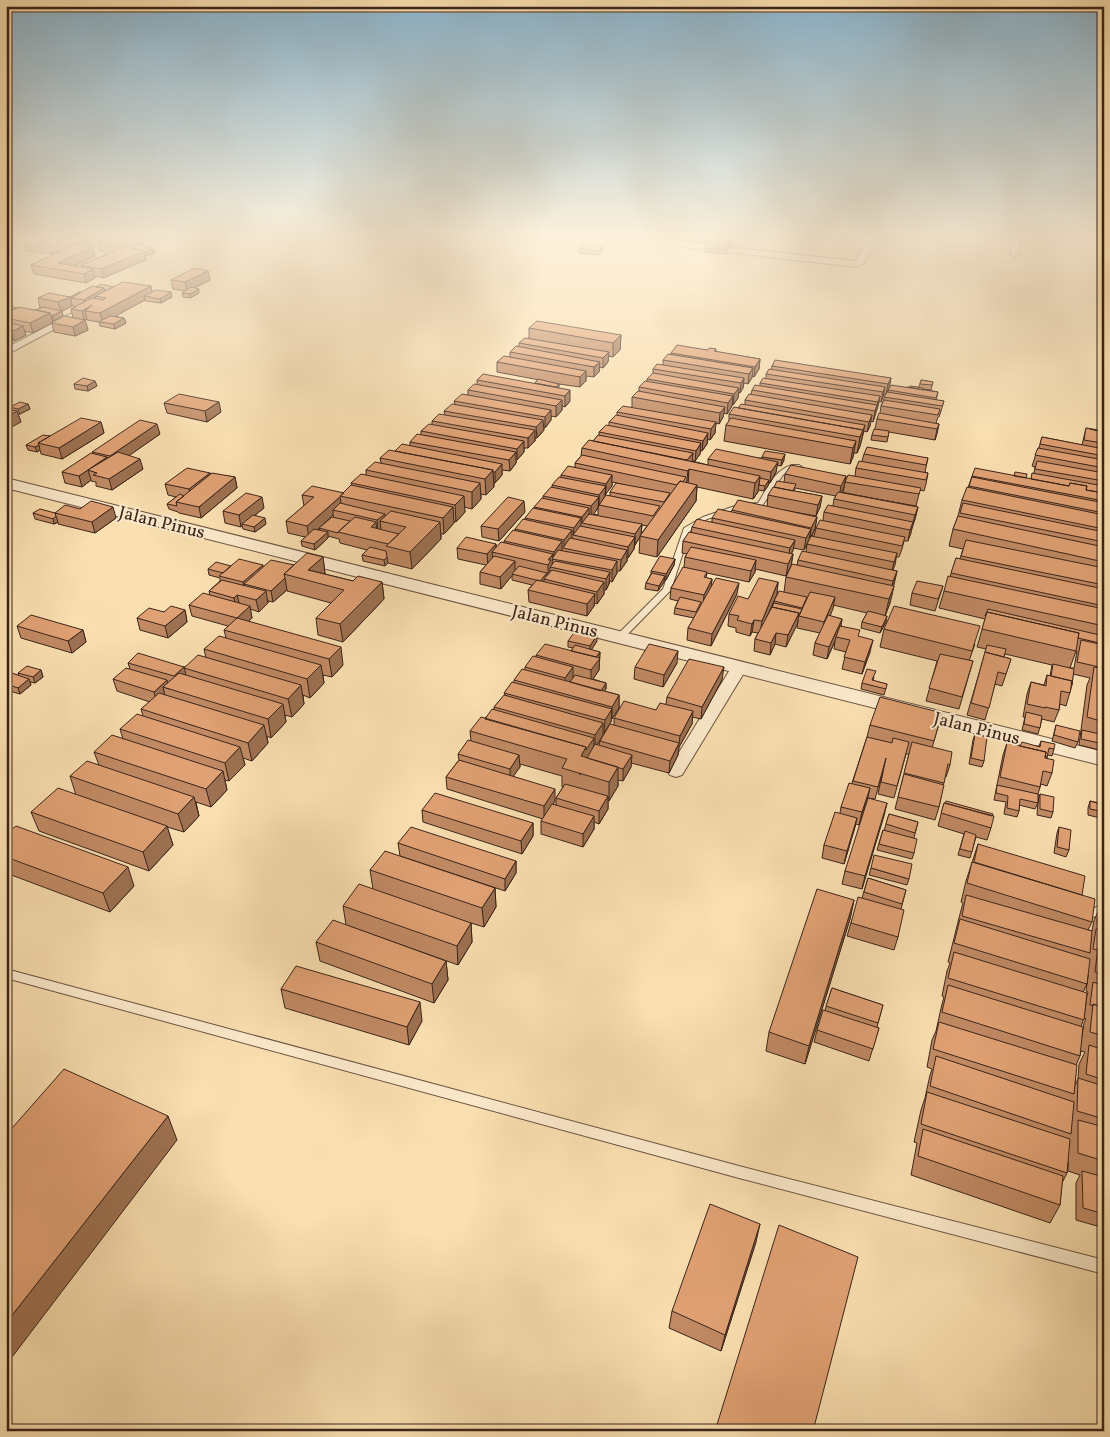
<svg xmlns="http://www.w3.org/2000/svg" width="1110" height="1437" font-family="Vollkorn,serif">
  <rect width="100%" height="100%" fill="#fadfb0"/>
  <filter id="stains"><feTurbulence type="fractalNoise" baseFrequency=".004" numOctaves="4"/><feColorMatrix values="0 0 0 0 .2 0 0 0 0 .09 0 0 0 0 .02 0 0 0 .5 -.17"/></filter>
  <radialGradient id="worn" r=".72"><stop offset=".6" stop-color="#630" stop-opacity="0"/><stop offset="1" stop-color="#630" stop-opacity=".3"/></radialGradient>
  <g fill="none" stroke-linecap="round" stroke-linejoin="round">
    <defs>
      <path id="service" d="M792 465H799L802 467 788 471 783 475 762 506 739 509 707 519 690 531 671 590 623 639H617L616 637 617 635 663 589 684 528 703 517 738 505 758 503C768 488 773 471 792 465Z
        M1104 904V913L1091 918 1087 917 1086 914 1087 911Z
        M6 969 739 1166 1104 1260V1274L739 1178 6 978Z"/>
      <path id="minor" d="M49 239C65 237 81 240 97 241 105 242 113 238 121 239L101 247 53 242Z
        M605 239H674L691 243 855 261 869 239H877L864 263 857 267 691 248 666 242H609Z
        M1013 239H1021L1018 254 1014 257 1010 254Z
        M78 310 83 313 81 315 6 355V348Z
        M739 663 744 665 747 668 682 775 676 777 670 775 667 771 670 767 731 668 734 665Z"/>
      <path id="tertiary" d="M6 478 1104 752V766L6 488Z"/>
    </defs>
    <use href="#service" stroke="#6a5340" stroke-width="2"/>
    <use href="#minor" stroke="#6a5340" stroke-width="2"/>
    <use href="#tertiary" stroke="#6a5340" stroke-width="2"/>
    <use href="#service" fill="#fceacc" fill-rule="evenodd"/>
    <use href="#minor" fill="#fceacc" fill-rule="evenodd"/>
    <use href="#tertiary" fill="#fceacc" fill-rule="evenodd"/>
  </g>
  <path fill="#c18a64" stroke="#3a241a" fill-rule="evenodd" d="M46 239H68L91 246 89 247 95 256 74 266 82 267 81 265 109 253 100 251 98 243 101 241 94 240V239H160L156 240 150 239V240L142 244 138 243 139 245 154 248 155 253 145 256 146 260 103 278 95 276V278L86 283 34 274 31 265 59 252 58 251 51 254 39 252H38L26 251 25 246Z
    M686 239H734L730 248H728V250L726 254 704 252 705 248 707 244V241L705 243 685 241Z
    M602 247V251L598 255 580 253V248Z
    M208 271 210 280 194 288 199 293 190 298 183 297 182 293 184 291 173 289 171 280Z
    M151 286 152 292 172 297 161 303 145 301V300L114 316 124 318 126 323 115 329 100 326 99 322 87 320V319L85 320 88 330 75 336 54 332 52 323 33 333 25 331 26 335 14 341 6 340V308L36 310 41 308H40L38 298 70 297 96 287ZM72 305H73L74 307H75L71 309 73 318 53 322 52 320 53 321 63 316 62 311 72 306Z
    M529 328 621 335 620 350 613 357 608 356V362L603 368 599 367V372L594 377 586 376V381L580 387 559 384V388L570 401 565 407 562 406V410L556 417 551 416V420L545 428 543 427 544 430 537 438H535V441L528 448H524V452L517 460H516V463L510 471 502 470V475L495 483H494V487L486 495 481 494V499L472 509 464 507 465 512 456 522 454 521V523L444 534H441V539L412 569 388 563 385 566 363 561 362 555 367 550 340 543 339 539 328 536V538L315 550 302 546 301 541 305 537 288 533 286 521 304 506 302 495 344 493 352 486 351 483 366 475V470L381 463 380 458 395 451 410 446V442L421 435V431L432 424V421L445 415 444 411 455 404 454 401 468 395V390L477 385V380L535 384V383L545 381 497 372V362L510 357V352L519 347V343L529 338ZM333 515 334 518 319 528 320 530H318Z
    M716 349V352L760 359 759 369 754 377 752 376 748 384 744 383 743 388 740 393H738V398L733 405 732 404V406L727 414 724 413 723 417 719 424 716 423 715 433 710 440 708 439 707 444 702 451H700V454L695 461H692L708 465V459L762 458V457L784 460 781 466 777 465 776 472 770 483H768V486L764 491 758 490V492L753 499 697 487 696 501 657 557 639 553 640 537 635 545 634 549 628 558H627V561L620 571H617V573L612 582 610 581 609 584 606 590H604V594L597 604 595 603 594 606 587 616 529 602 528 590 532 585 512 580V575L501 589 480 584V572L486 565 458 559 457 548 496 544V548L504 542V541L515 530V529L525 519V518L534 509V507L543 499V496L552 487V485L561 477V475L575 467V463L581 456 582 448 593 441 599 435V432L609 426V422L617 416V412L632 407V397L639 391V387L647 381V379L653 373V369L663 365V360L671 355V353L707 350ZM612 482 625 485 610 492V496H605V494L612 486ZM598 506V515L593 514 598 508ZM642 525 647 526 641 534Z
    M772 366 891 378 889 388 887 392H888V390L909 387H919L921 380 933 382 931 390 923 389 938 392 936 400 944 401 941 411 939 417H938L936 423 939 424 935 440 889 432 887 442 871 440 872 435 875 429 877 419 880 413 881 406 886 394H884L881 402H879L873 422 871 421 870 426 867 432 864 431 860 446 857 453H854L853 457 850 464 724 441 726 425 729 421V414L745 405V400L751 395 752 390 760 386V383L766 378V374L771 370Z
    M95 381 97 386 88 391 75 389 74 384Z
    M164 403 221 412 207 422 167 413Z
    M28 404 30 409 20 414H18L21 422 11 410 10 407Z
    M101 422 104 433 62 459 41 454 40 450 37 452 28 450 26 445 50 436Z
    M1086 428 1104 431V447H1101L1100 448 1104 456V751L1079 745 1087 685 1090 678 1073 674 1072 685 1066 706 1060 704 1059 710 1054 722 1042 719 1038 734 1022 730 1025 717H1023L1027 694 1031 682 1044 685 1047 675 1050 676 1052 665 1005 654 1004 657 1011 659 1002 686 995 684 985 720 967 715 986 649 977 647 985 619 939 608 944 591 950 577 956 558 960 559 963 549 949 546 953 529 958 516 962 500 968 488 972 476 1031 479 1034 473 1035 467 1032 466 1038 448H1039L1042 437 1082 445ZM1076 651H1077L1074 668H1070Z
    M160 434 129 455 143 469 112 490 96 486V482L91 481V480L82 487 65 483 62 472 93 453 92 452Z
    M864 454 928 458 925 472 928 473 926 484 924 491 920 490 916 506 843 493 845 482 855 476 856 468 862 461Z
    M210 473 211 474 235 477 237 488 201 518 179 513 178 512 169 509 167 504 176 497 168 495 165 484Z
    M785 474 846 476 844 487 841 492 918 507 915 519 908 541H904L902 549 899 557H896L893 570 897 571 890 603 885 616 886 622 880 633 861 628 862 622 867 613 833 605 830 616 842 619 841 626 859 637 870 652 862 674 842 669 846 652 834 649 835 641 827 659 813 655 815 643 820 633 797 628 798 620 786 647 775 644 770 655 754 651 755 639 758 633 752 632 750 636 736 632V628L728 626 729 614 748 599 778 582 777 594 769 612 773 605 774 601 784 592 786 577 797 565 798 560 806 552 807 544 809 541 804 550 793 548 791 554H793L791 566 786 576 755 569V572L749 582 707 573 706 578 712 579 711 585 737 594 711 646 687 640 688 628 694 618 674 614 675 608 678 601 670 599 671 588 684 567 685 557 687 554 682 553 683 541 691 532 692 527 712 522V518L731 512 732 510 767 507 768 495 784 482ZM795 488 836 496 834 499 833 506 824 512 823 520 816 528 814 536H812L815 529 817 517 772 508 816 516 820 507 822 496 794 491Z
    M264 508 255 515 266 524 255 532 243 529 242 526 241 527 225 523 223 511Z
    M525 512 499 541 482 537 481 526Z
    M33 513H55L116 518 95 533 58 524V522L54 524 35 519Z
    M323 557 325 574 353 581 382 582 384 599 343 642 318 635 316 618 331 603 287 591V590L273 602 268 601V603L259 612 250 609 252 618 248 621 343 665 332 677 323 675 324 683 310 698 303 695 304 704 292 717 285 715 286 722 271 738 267 736 268 743 252 761 243 758 245 765 229 781 225 780 227 790 211 807 196 802 199 816 184 832 167 827 173 845 149 871 39 831 31 812 76 795 70 776 99 765 94 752 123 739 120 729 143 716 141 709 150 702 117 691 113 679 130 669 128 663 184 667 206 658 204 649 226 638 224 630 228 626 192 616 189 605 210 596 209 591 220 581V578L209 575 208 569 231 566 263 567 294 565Z
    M675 559 674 565 666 580H664V582L658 591 645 589 646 583 651 574V571Z
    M943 586 935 611 910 605 912 593Z
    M185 610 187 622 168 638 140 630 137 618 164 612Z
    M17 626 83 630 86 642 72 653 21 638Z
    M884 629 975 644 969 661H973L959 709 926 701 937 661 880 647Z
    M568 641H597L591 650 600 652 599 670 593 679 606 683V689L604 691 619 695V708L611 719V722L604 733 603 732V735L597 745 599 746 600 741 614 725V718L656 710 666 704 667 697 722 680 701 719 692 717V724L679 747 678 755 669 773 631 763V767L623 781 618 780V786L609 801H608V809L599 824 594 822V829L583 847 541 834V821L543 819 447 789 446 777 459 760 458 754 471 741 470 731 494 710V707L505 695 504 693 514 683V680L525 670V667L536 657V655L571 651 573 648 568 647ZM520 764 562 776V787H563L556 798V805L553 804 555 801 513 776 520 767Z
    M677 663 663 687 634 679 635 667Z
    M41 670 43 677 35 683 30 682 31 685 20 694 6 690V671L19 676 18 673Z
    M874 677 873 681 887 684 884 695 861 689 862 683Z
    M942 713 932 748 950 765 946 777H945L939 807 935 820 895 809 909 754H906L894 798 878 794 883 770 875 799 868 798 859 825 856 824 844 864 822 858 824 845 840 813 841 807 852 783 867 737 870 725Z
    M1056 725 1078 742 1075 748 1052 741Z
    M975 734 984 761 982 767 969 764 973 740Z
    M1041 741 1054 749 1052 756 1048 755 1047 758 1052 773 1047 786 1041 784 1038 794V803L1035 809 1019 805V811L1017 817 1004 814 1006 802 994 800 1003 755 1007 743 1020 746H1039Z
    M1040 794 1053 812 1051 818 1037 815 1038 800Z
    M1090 801 1104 804V802V819L1088 815V808Z
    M887 803 862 889 842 884 845 871Z
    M944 803 991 828 987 840 976 837 970 858 958 855 964 834 938 826Z
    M422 810 533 823V836L522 854 423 822Z
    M889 814 918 822 914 838V853L912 859 877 850 883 830 884 831Z
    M1059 827 1069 850 1066 857 1054 853 1057 833Z
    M6 834 134 886 110 912 6 873Z
    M398 843 516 861V873L505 891 400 856Z
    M978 844 1082 895 1092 922 1088 930 1092 931 1094 920 1100 908 1104 909V1228L1076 1220V1183L1080 1175 1068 1171V1162L1067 1173 1062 1183 1060 1205 1050 1223 911 1175 916 1148 917 1143 914 1142 921 1110 925 1098 930 1075 932 1069 927 1067 932 1040 936 1031 942 1004 944 997 942 996 947 971 950 963 948 962 960 914 963 903 961 902 966 881ZM1088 975 1086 991 1088 992 1087 995 1085 1011 1083 992 1087 984ZM1084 1018 1086 1019 1084 1023 1082 1037 1081 1027ZM1081 1051 1085 1052 1079 1064 1078 1079 1075 1085 1076 1065 1080 1056Z
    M1104 847V867L1100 865 1102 850Z
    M871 868 909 879 907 885 869 875Z
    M370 870 495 888 496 907 484 927 471 923 472 942 458 965 346 925 343 906 373 889Z
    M868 878 906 890 901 909 898 937 894 950 847 936 851 923 862 898Z
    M854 900 850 919 805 1064 766 1051 769 1032Z
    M316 942 446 961 448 980 434 1003 320 961Z
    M832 988 883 1005 877 1027 879 1028 869 1061 814 1042 817 1030 825 1010Z
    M281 989 422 1021 409 1045 285 1008Z
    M756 1242 721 1351 669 1328 672 1311Z"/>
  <path fill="#9d7151" stroke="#3a241a" d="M6 239H15L6 242Z
    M65 239H68L70 246 86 239H90L91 246 71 255 69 246 57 244 58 251 51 254 49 246Z
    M126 239H133L134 242 137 240 139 249 123 256 121 247Z
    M141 239H150V240L142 244Z
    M705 239H710L705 243Z
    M732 239H735L730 248V243Z
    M92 247 95 256 64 270 58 263Z
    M602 247V251L598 255V251Z
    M154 248 155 253 145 256 146 260 103 278 101 269 144 251Z
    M93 269 95 278 86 283 84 274Z
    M208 271 210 280 187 291 185 282Z
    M151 286 153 296H144L145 300 103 323 100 313Z
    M104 288 106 297 95 296 97 303 85 311 87 319 84 321 82 311 86 309 84 300Z
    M199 289V293L190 298V294Z
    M171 292 172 297 161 303 160 299Z
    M70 297 72 306 62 311 63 316 53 321 52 316 61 312 58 302Z
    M50 313 53 323H51H52L33 333 30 323Z
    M124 318 126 323 115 329 114 324Z
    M85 320 88 330 75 336 73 327Z
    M23 326 26 335 14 341 11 332Z
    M621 335 620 350 613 357V343Z
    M609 352 608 362 603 368V358Z
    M760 359 759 369 754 377 755 367Z
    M600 362 599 372 594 377V367Z
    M753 368 752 378 748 384 749 374Z
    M586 371V381L580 387V377Z
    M744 378 743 388 740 393 741 383Z
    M891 378 889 388 886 394 888 384Z
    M95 381 97 386 88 391 87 386Z
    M885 387 883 397 881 402 883 392Z
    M739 388 738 398 733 405 734 394Z
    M570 390V401L565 407V396Z
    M733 396 732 406 727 414 728 403Z
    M880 396 878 406 873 422 875 411Z
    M562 400V410L556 417V406Z
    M219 402 221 412 207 422 205 411Z
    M28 404 30 409 20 414 18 409Z
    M725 407 723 417 719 424 720 413Z
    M551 410V420L545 428V417Z
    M17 411 21 422 6 430V418Z
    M872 415 870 426 867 432 869 422Z
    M543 420 544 430 537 438 536 427Z
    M101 422 104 433 62 459 59 448Z
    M716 422 715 433 710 440 711 429Z
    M157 424 160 434 113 467 110 456Z
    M939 424 937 434 935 440 937 429Z
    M865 425 860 446 857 453 860 437Z
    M535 430V441L528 448V438Z
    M708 433 707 444 702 451 703 441Z
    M524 441V452L517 460V449Z
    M856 441 853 457 850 464 853 448Z
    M701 443 700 454 695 461 696 451Z
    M39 445 40 450 37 452 35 447Z
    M516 452V463L510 471 509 460Z
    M693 453 692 464 687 471V460Z
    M785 454 784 460 781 466 782 460Z
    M107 457 110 468 97 473 88 470 91 480 82 487 79 476Z
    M140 459 143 469 112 490 109 479Z
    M778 462 776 472 770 483 771 472Z
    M502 464V475L495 483V472Z
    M689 469 688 485 686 487 688 471Z
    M493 470 494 487 486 495 485 479Z
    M210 473 213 483 191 500 189 489Z
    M612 475V486L605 495 606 484Z
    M760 476 758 492 753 499 755 483Z
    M846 476 844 487 839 497 841 486Z
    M235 477 237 488 201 518 199 507Z
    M769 480 768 486 764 491 765 486Z
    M480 483 481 499 472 509V492Z
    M697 485 696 501 657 557 658 540Z
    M606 486 605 497 599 506V495Z
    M464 496 465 512 456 522 455 505Z
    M822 496 820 507 816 516 818 505Z
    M262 497 264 508 244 524H242V526L241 527 239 515Z
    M340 497 342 508 333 510V515L309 538 307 526Z
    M599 497 598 508 591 518V506Z
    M524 501 525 512 499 541 498 529Z
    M113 507 116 518 95 533 92 522Z
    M453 507 454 523 444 534 443 518Z
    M918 507 915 519 912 526 915 515Z
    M589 508V519L582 523V517Z
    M385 514V522L380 521 381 529 378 532 377 520Z
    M56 516 58 522 54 524 53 519Z
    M817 517 815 529 810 539 811 528Z
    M265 518 266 524 255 532 254 527Z
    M581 518V530L573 535 574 528Z
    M376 522 377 534 371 527Z
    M440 522 441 539 412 569 410 552Z
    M913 522 911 533 908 541 910 530Z
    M642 524 641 535 640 536V537L635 545V534Z
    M811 529 809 540 804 550 806 538Z
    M572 530V541L564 548V540Z
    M328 532V538L315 550 314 544Z
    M635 537 634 549 628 558V547Z
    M795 540 793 551 788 559 790 548Z
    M562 541V552L554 559V552Z
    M496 544V553L492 552 493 560 488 566 487 554Z
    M627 550V561L620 571 621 560Z
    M897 553 895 565 891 574 894 562Z
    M553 554 552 566 550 568V573L548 577V560Z
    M793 554 791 566 786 576 788 564Z
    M323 557 325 574 308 570Z
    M387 557 388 563 385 566 384 560Z
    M675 559 674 565 666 580V574Z
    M756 560 755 572 749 582 751 571Z
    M515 561V572L501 589 500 577Z
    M617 561V573L612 582V570Z
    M263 565 265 577 244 584 246 594H245L243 582Z
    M897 571 894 583 890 593 893 581Z
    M610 572 609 584 606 590V579Z
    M547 573V579H544V582L540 581Z
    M665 576 664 582 658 591 659 586Z
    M285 578 287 590 273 602 271 591Z
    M712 579 711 591 703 606 704 595Z
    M382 582 384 599 343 642 340 624Z
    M604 582V594L597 604V592Z
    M778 582 777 594 760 633 762 621Z
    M739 583 737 594 711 646 712 634Z
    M894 586 890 603 885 616 889 599Z
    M266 591 268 603 259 612 256 600Z
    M595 594 594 606 587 616V604Z
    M237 595 240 606 236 609 234 598Z
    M835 597 833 609 822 634 824 622Z
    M250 606 252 618 239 630 237 618Z
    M185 610 187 622 168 638 165 626Z
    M799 613 798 620 797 625 786 647 788 635Z
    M887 616 886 622 880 633 882 627Z
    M842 619 840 631 836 637 835 641 827 659 829 647Z
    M754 620 752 632 750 636 752 624Z
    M83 630 86 642 72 653 68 641Z
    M776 633 775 644 770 655 771 643Z
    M597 635V641L590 652V646Z
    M873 640 870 652 862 674 865 662Z
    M341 647 343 665 332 677 329 659Z
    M678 651 677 663 663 687 664 675Z
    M600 652 599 670 591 682V670L594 660Z
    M321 665 324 683 310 698 307 679Z
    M184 667 187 679 174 676Z
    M573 667V679L565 690V678Z
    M724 667 722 680 701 719 702 707Z
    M41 670 43 677 35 683 33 677Z
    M29 679 31 685 20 694 18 688Z
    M167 680 169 689 163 687 165 696 157 704 154 692Z
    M606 683V689L599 699 600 693Z
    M301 685 304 704 292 717 288 699Z
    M619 695V708L612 719V707Z
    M283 704 286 722 271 738 268 719Z
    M612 709 611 722 604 733 605 720Z
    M693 711 692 724 679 747 678 755 669 773 670 761 679 744 680 736Z
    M603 723V735L595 748V735Z
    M264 725 268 743 252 761 248 743Z
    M594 738V750L580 775 581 756 586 747Z
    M240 747 245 765 229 781 225 763Z
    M519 755 520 767 510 781V769Z
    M632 755 631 767 623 781V769Z
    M618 767V786L609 801V782Z
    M223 771 227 790 211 807 206 789Z
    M870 788 867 801 859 825 862 812Z
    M555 789V801L544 819V806Z
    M608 796V809L599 824V811Z
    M194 797 199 816 184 832 178 814Z
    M887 803 884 816 862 889 865 876Z
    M594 816V829L583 847V834Z
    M857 818 854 830 844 864 847 851Z
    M533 823V836L522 854 521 841Z
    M167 826 173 845 149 871 143 852Z
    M516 861V873L505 891V879Z
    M128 867 134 886 110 912 103 893Z
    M495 888 496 907 484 927 482 908Z
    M854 900 850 919 805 1064 809 1046Z
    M471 923 472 942 458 965 457 946Z
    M446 961 448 980 434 1003 432 984Z
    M420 1002 422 1021 409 1045 407 1027Z
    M168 1116 177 1140 6 1365V1323Z
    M760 1224 756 1242 721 1351 725 1335Z"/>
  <path fill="#e0a174" stroke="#3a241a" d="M42 239H46L37 243 38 247 36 248 25 246Z
    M48 239H65L49 246 37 243Z
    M69 239H86L69 246 57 244Z
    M108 239H129L137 240 121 247 98 243Z
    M710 239H732L730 243 707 241Z
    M76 244 92 247 58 263 93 269 84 274 31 265Z
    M584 244 602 247 598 251 580 248Z
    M707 244 729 246 726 250 705 248Z
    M139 245 154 248 144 252V251L131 248Z
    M125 247 144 251 101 269 81 265Z
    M195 268 208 271 185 282 171 280Z
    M123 282 151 286 100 313 85 311 92 305 82 311 71 309 92 298 103 300 106 298 95 296Z
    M101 284 113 287 105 291 104 288 96 287Z
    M92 286 104 288 84 300 71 298Z
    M191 287 199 289 190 294 182 293Z
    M156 290 171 292 160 299 144 296Z
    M79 292H81L71 298 72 300H70V297Z
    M49 293 70 297 58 302 38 298Z
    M9 306 17 308 6 313V308Z
    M19 307 50 313 30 323 6 318V313Z
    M43 307 62 311 52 316H51L50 313 36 310Z
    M64 316 85 320 73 327 51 323Z
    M110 316 124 318 114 324 99 322Z
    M537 321 621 335 613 343 529 328Z
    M6 322 23 326 11 332 6 331Z
    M525 338 609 352 603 358 519 343Z
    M677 345 707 350 710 348 716 349 714 351 760 359 755 367 671 353Z
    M516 346 600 362 594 367 510 352Z
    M668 354 753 368 749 374 663 360Z
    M504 356 586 371 580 377 497 362Z
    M775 360 891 378 888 384 772 366Z
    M657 364 744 378 741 383 653 369Z
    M769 369 885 387 883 392 766 374Z
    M653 373 739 388 734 394 647 379Z
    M483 374 570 390 565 396 477 380Z
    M83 378 95 381 87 386 74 384Z
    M763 378 880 396 878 402 760 383Z
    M538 379 559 384 556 387 535 383Z
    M921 380 933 382 932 385 920 384Z
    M645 381 733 396 728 403 639 387Z
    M474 384 562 400 556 406 468 390Z
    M755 385 877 405 875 411 752 390Z
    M891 385 938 392 936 398 888 390Z
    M910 386 923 388V390L909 387Z
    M638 391 725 407 720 413 632 397Z
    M887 392 944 401 942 406 884 397Z
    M179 394 219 402 205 411 164 403Z
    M462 394 551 410 545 417 454 401Z
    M749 394 872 415 869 422 745 400Z
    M884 400 940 409 938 415 881 406Z
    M20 402 28 404 18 409 10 407Z
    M452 404 543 420 536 427 444 411Z
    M741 404 865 425 863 430 738 408Z
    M623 406 716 422 711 429 617 412Z
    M734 407 863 430 860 437 729 414Z
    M6 409 17 411 6 418Z
    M879 413 939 424 937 429 877 419Z
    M439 414 535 430 528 438 432 421Z
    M616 415 708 433 703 441 609 422Z
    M81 418 101 422 59 448 38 443Z
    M731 418 856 441 853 448 726 425Z
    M140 420 157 424 110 456 92 452Z
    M429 424 524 441 517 449 421 431Z
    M606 425 701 443 696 451 599 432Z
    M1086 428 1104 432V436H1103L1102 443 1084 440Z
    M874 429 889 431 888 437 872 435Z
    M1090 429 1104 431 1103 432Z
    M417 434 516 452 509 460 410 442Z
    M43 435 50 436 38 443 39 445 35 447 26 445Z
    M598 435 693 453 687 460 593 441Z
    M1042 437 1104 449V456L1040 444Z
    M589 440 760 476 755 483 689 469 688 471 582 448Z
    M402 444 502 464 495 472H493V470L395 451Z
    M867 447 928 458 926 465 864 454Z
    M1038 448 1104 460V468L1035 455Z
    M716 449 778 462 771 472 708 459Z
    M389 450 493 470 485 479 380 458Z
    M765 451 785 454 782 460 762 457Z
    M118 452 140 459 109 479 93 475 97 473 88 470Z
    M91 453 107 457 79 476 62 472Z
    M582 455 686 477 683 482 680 481 677 485 575 463Z
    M859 461 928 473 926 480 856 468Z
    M1037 461 1104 473V481L1035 469Z
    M375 462 480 483 472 492 366 470Z
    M791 465 846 476 841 486 785 474Z
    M568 466 612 475 606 484 561 475Z
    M187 468 210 473 189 489 165 484Z
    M975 468 1069 486 1070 483 1087 486 1086 490 1104 493V501L972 476Z
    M1015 472 1027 474 1026 478 1014 476Z
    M212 473 235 477 199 507 176 502Z
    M1032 473 1104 486V493L1086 490 1087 486 1070 483 1069 486 1031 479Z
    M361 474 464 496 455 505 351 483Z
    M848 475 921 488 919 494 845 482Z
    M559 477 606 486 599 495 552 485Z
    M972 477 1104 503V513L969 486Z
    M760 478 769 480 765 486 759 485Z
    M680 481 697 485 658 540 640 536Z
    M777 481 796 484 793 491 774 487Z
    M616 483 670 493 664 502 610 492Z
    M351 485 453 507 443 518 340 496Z
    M312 486 344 493 340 496H341L307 526 286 521 314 497 302 495Z
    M551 487 599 497 591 506 543 496Z
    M773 487 822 496 818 505 768 495Z
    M967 487 1104 515V529L962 500Z
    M838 492 918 507 915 515 834 499Z
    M246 493 262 497 239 515 223 511Z
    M180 494 184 496 176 502 177 506 167 504Z
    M606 495 660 506 653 516 599 505Z
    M508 497 524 501 498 529 481 526Z
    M542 498 589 508 582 517 534 507Z
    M738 500 817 517 811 528 732 510Z
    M91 501 113 507 92 522 55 513 65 505 80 509Z
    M340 503 385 514 377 520 333 510Z
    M963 503 1104 532V542L960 513Z
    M828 505 913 522 910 530 824 512Z
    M533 508 581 518 574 528 525 518Z
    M40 509 55 513 56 516 53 519 33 513Z
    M718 509 811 529 806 538 712 518Z
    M391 511 440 522 410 552 386 546 406 527 380 521Z
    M589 514 642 524 635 534 582 523Z
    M253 515 265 518 254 527 242 524Z
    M958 516 1104 547V562L953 529Z
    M332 517 350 521 338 532V533L319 528Z
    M355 517 376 522 371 527 399 534 388 544 338 532Z
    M523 519 572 530 564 540 515 529Z
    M697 519 795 540 790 548 692 527Z
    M820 520 905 537 902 546 816 528Z
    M580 526 635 537 628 547 573 535Z
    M314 529 328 532 314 544 301 541Z
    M513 530 562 541 554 552 504 541Z
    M689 532 793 554 788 564 683 541Z
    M811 536 897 553 894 562 807 544Z
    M466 537 496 544 487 554 457 548Z
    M570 538 627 550 621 560 563 548Z
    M966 540 1104 568V585L961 556Z
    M501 542 553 554 548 560H551L548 565 492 552Z
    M370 547 386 551 387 557 384 560 362 555Z
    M691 547 756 560 751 571 685 557Z
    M558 550 617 561 612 570 552 559Z
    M802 551 897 571 893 581 798 560Z
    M307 553 323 557 308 570 353 581 358 576 382 582 340 624 316 618 344 590 284 574Z
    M494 556 515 561 500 577 480 572Z
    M660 556 675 559 666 574 651 571Z
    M956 558 1104 589V606L951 573Z
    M239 559 263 565 243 582 219 576Z
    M271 560 294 565 284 574 285 578 271 591 244 584Z
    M555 561 610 572 606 579 550 567Z
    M216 562 231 566 223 573 208 569Z
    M792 564 894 586 889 599 786 577Z
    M519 566 547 573 540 581 512 574Z
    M683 567 707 572 704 577 712 579 704 595 671 588Z
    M552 570 604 582 597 592 544 579Z
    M652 573 665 576 659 586 646 583Z
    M948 576 1104 609V626L944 591Z
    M716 578 739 583 712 634 688 628Z
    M759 578 778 582 762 621 754 620 752 624 737 620 739 616 729 614 738 596 748 599Z
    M222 580 266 591 256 600 237 595 234 598 209 591Z
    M537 580 595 594 587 604 528 590Z
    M917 581 943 586 938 599 912 593Z
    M779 591 807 597 802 608 774 601Z
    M810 592 835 597 824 622 799 616Z
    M203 593 250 606 237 618 189 605Z
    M680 597 701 602 696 612 675 608Z
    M774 603 802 609 798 617 799 613 772 607Z
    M171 606 185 610 165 626 137 618 149 608 164 612Z
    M894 606 980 626 972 651 884 629Z
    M772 607 799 613 788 635 776 633 771 643 755 639Z
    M988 609 1104 636V644L1078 638 1079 633 987 612 985 616Z
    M868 611 887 616 882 627 862 622Z
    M987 612 1079 633 1076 651 982 629Z
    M31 615 83 630 68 641 17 626Z
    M828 615 842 619 829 647 815 643Z
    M237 618 341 647 329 659 224 630Z
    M840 626 860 630 858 636 873 640 865 662 844 657 850 640 836 637Z
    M576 630 597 635 590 646 568 641Z
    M219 636 321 665 307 679 204 649Z
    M1081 640 1104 645V668L1077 662Z
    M545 644 600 658 591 670 536 655Z
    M649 644 678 651 664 675 635 667Z
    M575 645 600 652 596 657 571 651Z
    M987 645 1006 649 1004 657 985 652Z
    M985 652 1011 659 1006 674 998 672 989 708 971 703Z
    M138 653 184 667 174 676 128 663Z
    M940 654 973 661 962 697 929 688Z
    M198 655 301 685 288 699 184 668Z
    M533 656 573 667 565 678 525 667Z
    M689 659 724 667 702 707 667 697Z
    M1053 664 1074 669 1072 685 1071 684 1072 681 1051 676Z
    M27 666 41 670 33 677 18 673Z
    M1094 667 1104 669V722L1087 717Z
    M126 668 167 680 154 692 113 679Z
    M522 669 619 695 612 707 514 680Z
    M867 669 876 671 872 680 887 684 886 689 862 683Z
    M6 671 29 679 18 688 6 684Z
    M179 673 283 704 268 719 163 687Z
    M575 675 606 683 601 691 570 682Z
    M1047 675 1072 681 1070 693 1061 691 1059 710 1045 707V708L1027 704 1031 682 1046 686Z
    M512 682 612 709 605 720 504 693Z
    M159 693 264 725 248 743 141 709Z
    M504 695 603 723 595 735 494 707Z
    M880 697 942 713 934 741 870 725Z
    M624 701 656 710 660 703 693 711 680 736 614 718Z
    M492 709 594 738 586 750V747L485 719Z
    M1026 712 1042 716 1040 728 1024 724Z
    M137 714 240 747 225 763 120 729Z
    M481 717 586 747 581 756 618 767 609 782 562 768 567 759 470 731Z
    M610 724 679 743 670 761 600 741Z
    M1056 725 1080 731 1078 742 1054 735Z
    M1082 730 1104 735V744L1081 739Z
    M975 734 987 737 984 761 971 758Z
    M112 735 223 771 206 789 94 752Z
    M867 737 892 743 893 738 909 742 897 786 881 782 886 758 878 787 853 781Z
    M468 740 519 755 510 769 458 754Z
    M1041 741 1055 744 1054 749 1049 748 1047 757H1045L1046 752 1020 746 1022 742 1040 747Z
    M912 742 952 752 950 765 948 764 944 783 904 773Z
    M1007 743 1046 752 1045 758 1054 760 1052 773 1043 771 1040 787 1000 777Z
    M595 744 632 755 623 769 587 758Z
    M459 760 555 789 544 806 446 777Z
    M87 761 194 797 178 814 70 776Z
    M904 774 944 785 939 807 898 797Z
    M849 783 870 788 862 812 841 807Z
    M565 784 608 796 599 811 556 798Z
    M997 785 1038 794V803L1020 799 1019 811 1007 808 1008 796 996 793Z
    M58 788 167 826 143 852 31 812Z
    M435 793 533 823 521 841 422 810Z
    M1040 794 1054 797 1053 812 1040 809Z
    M868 798 887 803 865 876 845 871Z
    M946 801 993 814 992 816 945 803Z
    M1090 801 1104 805V812L1090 809Z
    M944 803 994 816 991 828 941 813Z
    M552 804 594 816 583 834 541 821Z
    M835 812 857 818 847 851 824 845Z
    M889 814 918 822 915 833 886 824Z
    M16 826 128 867 103 893 6 857V834Z
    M411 827 516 861 505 879 398 843Z
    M1059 827 1071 830 1069 850 1057 847Z
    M883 830 917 839 914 853 879 844Z
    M965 831 976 835 972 852 960 849Z
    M978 844 1085 876 1082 895 974 862Z
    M385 851 495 888 482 908 370 870Z
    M874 855 912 864 909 879 871 868Z
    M972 862 1095 899 1092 922 967 883Z
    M868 878 906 890 902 904 864 892Z
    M359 884 471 923 457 946 343 906Z
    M817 889 854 900 809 1046 769 1032Z
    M966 895 1092 931 1090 953 962 916Z
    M858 897 904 910 898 937 851 923Z
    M1100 908 1104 909V925L1097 923Z
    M960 919 1090 959 1087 984 954 943Z
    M333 920 446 961 432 984 316 942Z
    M1096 929 1104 931V949L1098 947 1097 950 1093 949Z
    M1098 947 1104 949V975L1095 972Z
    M954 952 1087 993 1084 1020 948 978Z
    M296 966 420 1002 407 1027 281 989Z
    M1093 982 1104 986V1008L1093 1004V1006L1090 1005Z
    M948 985 1083 1027 1080 1056 942 1012Z
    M832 988 883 1005 878 1023 826 1006Z
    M1093 1004 1104 1008V1036L1090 1032Z
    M823 1010 879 1028 873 1049 817 1030Z
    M939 1022 1077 1065 1074 1094 933 1049Z
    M1089 1045 1104 1050V1080L1086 1074Z
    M936 1056 1074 1102 1071 1134 930 1086Z
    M64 1069 168 1116 6 1323V1135Z
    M1078 1078 1104 1086V1119L1077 1111Z
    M927 1092 1070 1139 1067 1173 921 1124Z
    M1078 1120 1104 1127V1161L1078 1153Z
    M923 1129 1063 1176 1060 1205 918 1156Z
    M1082 1171 1104 1177V1214L1083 1208Z
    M710 1204 760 1224 725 1335 672 1311Z
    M779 1225 858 1257 813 1431H715Z"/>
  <linearGradient id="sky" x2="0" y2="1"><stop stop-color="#8bb7d2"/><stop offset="0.54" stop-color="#fdf1db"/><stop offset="1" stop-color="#fdf1db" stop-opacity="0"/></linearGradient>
  <rect width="1110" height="440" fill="url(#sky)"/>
  <g text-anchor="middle" stroke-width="4" stroke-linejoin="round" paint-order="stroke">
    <g font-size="18" fill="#3a241a" stroke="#fceacc">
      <text transform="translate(162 522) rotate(14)" y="6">Jalan Pinus</text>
      <text transform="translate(555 621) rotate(14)" y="6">Jalan Pinus</text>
      <text transform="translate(977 728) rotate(14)" y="6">Jalan Pinus</text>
    </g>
  </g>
  <rect width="1110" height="1437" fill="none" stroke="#fadfb0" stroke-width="25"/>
  <rect x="8" y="8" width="1095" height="1422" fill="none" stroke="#3a241a" stroke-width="2.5"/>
  <rect x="12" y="12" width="1085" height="1412" fill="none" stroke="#3a241a"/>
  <rect width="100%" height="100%" filter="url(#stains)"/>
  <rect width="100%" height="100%" fill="url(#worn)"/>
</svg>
